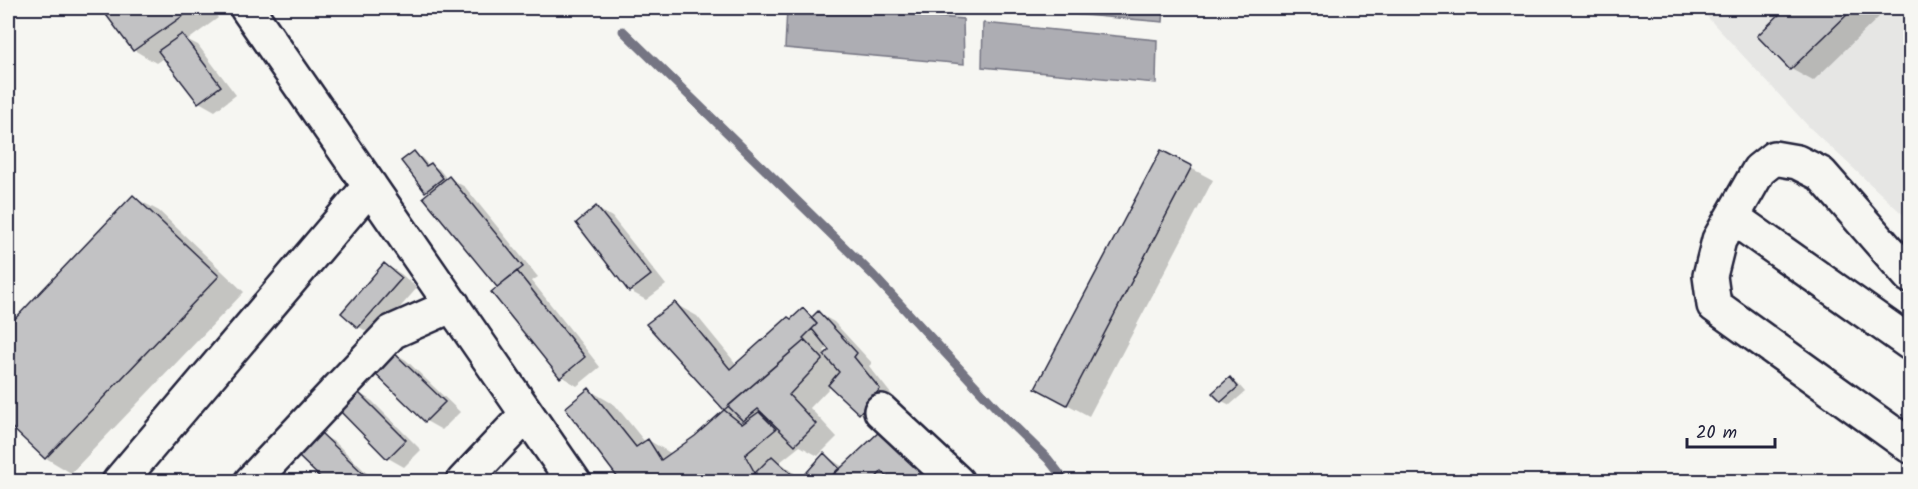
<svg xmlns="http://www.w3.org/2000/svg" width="1918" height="489" font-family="Kalam,sans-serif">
  <rect width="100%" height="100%" fill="#f6f6f2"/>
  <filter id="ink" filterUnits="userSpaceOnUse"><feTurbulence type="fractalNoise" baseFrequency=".0167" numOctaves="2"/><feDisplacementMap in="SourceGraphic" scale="12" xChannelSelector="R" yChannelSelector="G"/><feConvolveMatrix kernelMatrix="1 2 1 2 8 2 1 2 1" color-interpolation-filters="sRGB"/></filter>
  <g filter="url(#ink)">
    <path fill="#e6e6e4" d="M1699 8H1910V221L1809 127Z"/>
    <path fill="#adadb3" stroke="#757583" stroke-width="1.5" d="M787 8H833L963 19 964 64 785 48Z
      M1002 8H1164L1163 22Z
      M983 23 1157 40 1156 83 982 67Z"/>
    <path fill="#0003" fill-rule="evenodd" d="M103 8H211L218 18 188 40 198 45 236 95 215 111 199 102 165 57 156 63 134 50Z
      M1788 8H1870L1879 17 1813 81 1791 69 1759 36Z
      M1161 152 1213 180 1089 416 1059 400Z
      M414 153 422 158 429 166 431 165 439 169 447 179 449 178 465 187 538 277 532 281 600 367 577 386 561 376 499 288 425 197 430 193 426 190Z
      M133 197 159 211 244 292 71 473 46 458 8 422V328Z
      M596 208 612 217 666 285 646 300 630 291 578 223Z
      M385 264 401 274 417 288 375 336 359 327 343 313Z
      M675 304 697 316 737 365 803 310 814 317 818 313 834 322 872 363 869 366 895 399 876 422 860 413 831 386 810 408 837 437 818 456 800 446 780 462 802 479 825 455 843 467 880 432 939 482H622L589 390 615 405 645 442 648 440 672 454 696 438 726 410 649 324ZM829 346 831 350 827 354 824 351Z
      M390 350 406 360 460 412 442 430 426 421 373 369Z
      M1230 379 1238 384 1245 392 1230 405 1222 401Z
      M356 391 372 401 421 450 404 467 388 458Z
      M320 434 336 443 376 482H328Z"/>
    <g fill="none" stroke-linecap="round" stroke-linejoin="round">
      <path stroke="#757583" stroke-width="9" d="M623 31 873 275 997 409 1048 459 1066 482"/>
    </g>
    <path fill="#c2c2c4" stroke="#22223b" stroke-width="1.5" d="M101 8H194L133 51Z
      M1786 8H1854L1790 70 1757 36Z
      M182 34 221 86 198 103 158 51Z
      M1161 150 1192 166 1067 405 1035 388Z
      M414 151 426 166 431 163 443 178 425 192 401 161Z
      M449 176 523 267 497 287 423 197Z
      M133 195 219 276 45 459 8 424V326Z
      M596 206 651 275 629 292 576 223Z
      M384 263 402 278 358 328 341 313Z
      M517 271 585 357 560 378 491 292Z
      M675 302 730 369 788 317 791 319 803 308 817 324 803 338 805 340 724 410 646 324Z
      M818 311 857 353 854 357 880 389 859 414 828 385 839 372 824 355 829 350 812 329 817 324 811 318Z
      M805 340 823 359 789 395 816 424 795 445 758 409 743 421 728 406Z
      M390 349 445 402 425 422 370 369Z
      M1230 377 1238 387 1221 402 1212 393Z
      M589 388 636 447 648 439 661 460 695 436 724 410 742 424 759 412 776 429 745 455 755 473 745 482H621L565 408Z
      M355 389 406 440 387 459 337 408Z
      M880 431 930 479 933 476 938 482H892L882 471 872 482H826Z
      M320 432 369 479 366 482H325L297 455Z
      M824 453 839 468 826 482H763L755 473 772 456 799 481Z"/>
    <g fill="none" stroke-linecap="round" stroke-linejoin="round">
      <defs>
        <path id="minor" d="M247 8 574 482
          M1732 217 1910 343
          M1910 276 1821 174 1797 162 1774 158 1759 170 1719 240 1710 276 1714 305 1910 446
          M881 411 957 482
          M119 482 370 186
          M251 482 392 332 453 305
          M463 482 527 414"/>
      </defs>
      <use href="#minor" stroke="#22223b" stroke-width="38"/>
      <use href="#minor" stroke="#f6f6f2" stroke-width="33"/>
    </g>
  </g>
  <rect width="1918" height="489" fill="none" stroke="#f6f6f2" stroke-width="30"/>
  <rect x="15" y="15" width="1888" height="459" fill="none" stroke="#22223b" stroke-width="2" filter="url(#ink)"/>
  <path d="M1687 438v9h88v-9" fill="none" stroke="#22223b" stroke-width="3"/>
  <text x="1696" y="438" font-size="18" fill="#22223b" stroke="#f6f6f2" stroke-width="4.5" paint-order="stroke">20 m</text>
</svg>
